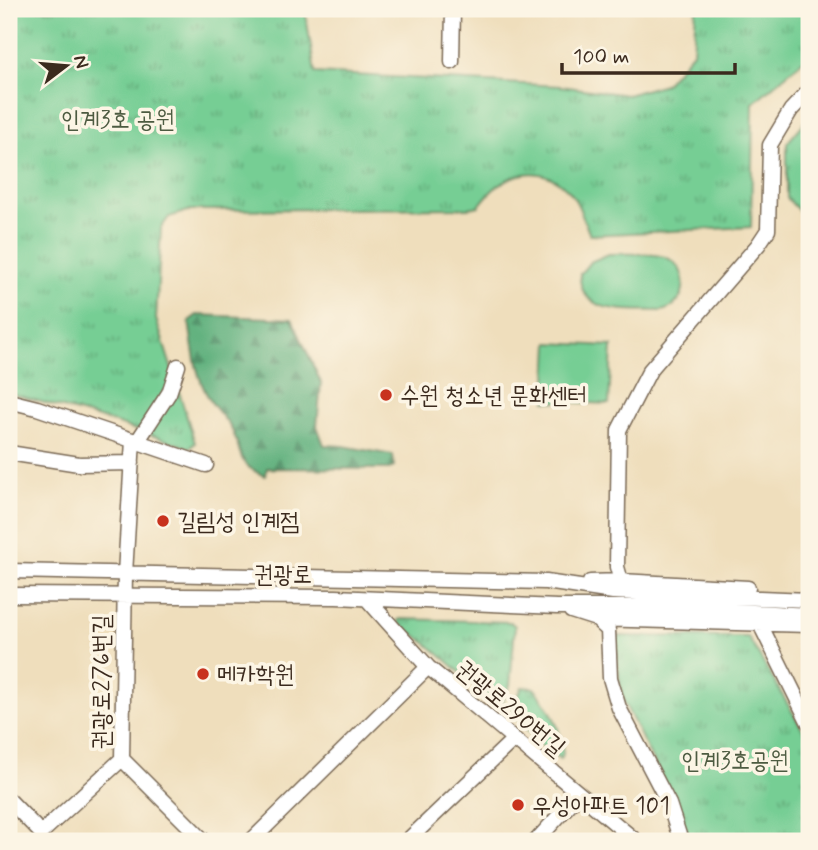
<svg xmlns="http://www.w3.org/2000/svg" width="818" height="850" font-family="Mynerve,'Poor Story',sans-serif">
  <defs>
    <pattern id="forest-firs" width="22" height="20" patternUnits="userSpaceOnUse" patternTransform="scale(1.75)"><rect width="22" height="20" fill="#60b17e"/><path d="M5 1l3.5 6h-7zM16 11l3.5 6h-7z" fill="#509067"/></pattern>
    <pattern id="park-tufts" width="24" height="20" patternUnits="userSpaceOnUse" patternTransform="scale(1.75)"><rect width="24" height="20" fill="#76ce94"/><path d="M3 7l-1-3M5 7V3M7 7l1-3M15 17l-1-3M17 17v-4M19 17l1-3" fill="none" stroke="#62a778"/></pattern>
  </defs>
  <rect width="100%" height="100%" fill="#fcf5e5"/>
  <filter id="ink" filterUnits="userSpaceOnUse"><feTurbulence type="fractalNoise" baseFrequency=".0143" numOctaves="2"/><feDisplacementMap in="SourceGraphic" scale="14" xChannelSelector="R" yChannelSelector="G"/><feConvolveMatrix kernelMatrix="1 2 1 2 8 2 1 2 1" color-interpolation-filters="sRGB"/></filter>
  <filter id="wash" filterUnits="userSpaceOnUse"><feTurbulence type="fractalNoise" baseFrequency=".00686" numOctaves="4" result="noise"/><feDisplacementMap in="SourceGraphic" scale="28" xChannelSelector="R" yChannelSelector="G"/><feGaussianBlur stdDeviation="1.57" result="paint"/><feColorMatrix in="noise" values="0 0 0 0 0 0 0 0 0 0 0 0 0 0 0 0 0 1.4 0 .05"/><feComposite in="paint" operator="in"/></filter>
  <g filter="url(#wash)">
    <rect width="100%" height="100%" fill="#efdebc"/>
    <path fill="#76ce94" stroke="#587c59" stroke-width="2" d="M609 254C626 254 649 252 665 257 691 267 689 305 662 311 631 309 579 317 580 274L590 262Z
      M549 343 612 346 609 404 546 401Z"/>
    <path fill="url(#forest-firs)" stroke="#4e6e4e" stroke-width="2" d="M197 315 292 319 321 383 317 426 324 445 343 446 393 455 394 467 389 469 267 468 265 476C235 464 244 454 232 430 227 420 216 410 210 400 195 376 193 349 189 321Z"/>
    <path fill="url(#park-tufts)" stroke="#587c59" stroke-width="2" d="M9 9H305L315 73 560 86 627 95 665 84 693 52 696 9H809V55L753 103 751 227 590 235C584 222 579 201 568 190 536 159 501 175 479 206L468 208 191 210 169 217 161 228 156 319 195 443 190 448 106 420 9 393Z
      M809 117V222L787 198V143Z
      M401 619 510 622 515 626 510 685 501 705C465 681 437 647 400 625L398 620Z
      M614 636 748 637 809 740V841H692L622 698Z
      M522 687 534 688C551 708 561 728 563 754L560 759 541 745 511 713Z"/>
  </g>
  <g filter="url(#ink)">
    <g fill="none" stroke-linecap="round" stroke-linejoin="round">
      <defs>
        <path id="minor" d="M452 62 453 9
          M9 401 37 408 206 465
          M133 440 125 574 122 759 204 841
          M137 442 169 393 178 366
          M9 453 79 464 132 463
          M9 571 546 582 613 592 809 600
          M621 581 617 567 619 430 650 370 758 245 768 230 770 145 791 110 809 91
          M590 582 621 581 748 588
          M9 595 336 597 557 607H659L809 615
          M367 599 428 667 636 841
          M571 611 596 619 809 625
          M596 619 608 630 610 678 619 708 669 804 681 841
          M760 624 809 723
          M9 800 41 833 122 759
          M251 841 428 667
          M407 841 513 740
          M536 841 578 795"/>
      </defs>
      <use href="#minor" stroke="#7a6955" stroke-width="17"/>
      <use href="#minor" stroke="#fff" stroke-width="14"/>
    </g>
  </g>
  <g fill="#c8321e" stroke="#fcf5e5" stroke-width="2.5">
    <circle cx="386" cy="395" r="7"/>
    <circle cx="163" cy="521" r="7"/>
    <circle cx="203" cy="674" r="7"/>
    <circle cx="518" cy="805" r="7"/>
  </g>
  <g text-anchor="middle" stroke-width="7" stroke-linejoin="round" paint-order="stroke">
    <g font-size="24" fill="#4d5b41" stroke="#fcf5e5">
      <text x="118" y="127">인계3호 공원</text>
      <text x="735" y="768">인계3호공원</text>
    </g>
    <g font-size="24" fill="#3b2a1e" stroke="#fcf5e5" text-anchor="start">
      <text x="400" y="403">수원 청소년 문화센터</text>
      <text x="177" y="529">길림성 인계점</text>
      <text x="217" y="682">메카학원</text>
      <text x="532" y="813">우성아파트 101</text>
    </g>
    <g font-size="24" fill="#3b2a1e" stroke="#fcf5e5">
      <text x="283" y="582">권광로</text>
      <text transform="translate(101 682) rotate(-90)" y="8">권광로276번길</text>
      <text transform="translate(511 708) rotate(40)" y="8">권광로290번길</text>
    </g>
  </g>
  <rect width="818" height="850" fill="none" stroke="#fcf5e5" stroke-width="35"/>
  <g transform="translate(66 66) rotate(74)" stroke="#fcf5e5" stroke-width="5" paint-order="stroke">
  <path d="M0-5L12 26L0 18L-12 26Z" fill="#3b2a1e"/>
  <text y="-10" font-size="19" font-weight="bold" text-anchor="middle" fill="#3b2a1e">N</text>
  </g>
  <path d="M562 63v10h173v-10" fill="none" stroke="#3b2a1e" stroke-width="3.5"/>
  <text x="573" y="63" font-size="21" fill="#3b2a1e" stroke="#fcf5e5" stroke-width="5" paint-order="stroke">100 m</text>
</svg>
